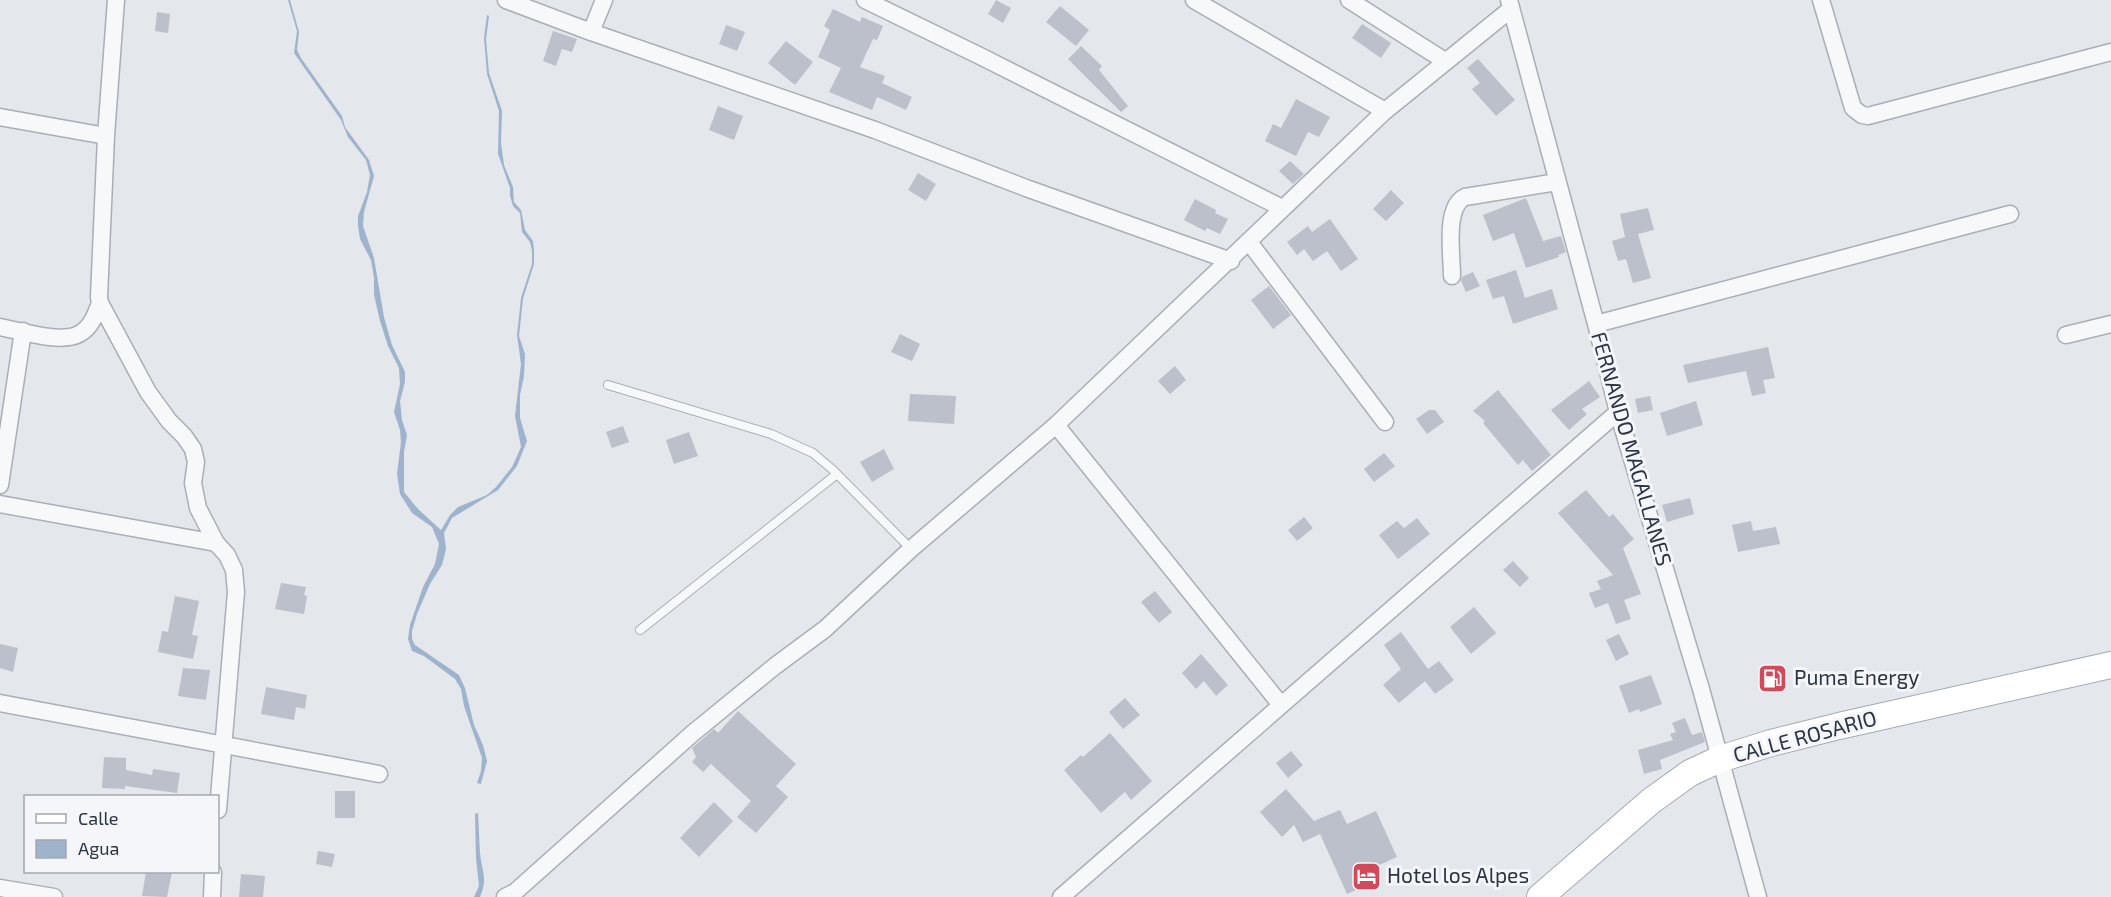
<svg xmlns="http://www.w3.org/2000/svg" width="2111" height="897" font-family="'Exo 2',sans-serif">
  <rect width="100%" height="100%" fill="#e4e7ec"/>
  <path fill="#9fb4cc" d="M288 0H290L299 32 297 50 301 58 342 116 345 127 369 160 374 176 364 212 363 226 374 258 384 317 392 345 405 372V382L400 401 402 420 407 435 404 452V492L418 509 441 530 450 515 458 507 487 495 496 487 512 467 521 447 515 416 521 364 517 335 521 298 532 264V251L530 242 522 232 520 213 513 206 510 196V188L498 154 499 111 487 74 484 38 487 15 489 16 486 39 489 73 502 111 501 143 504 165 513 187 514 202 521 210 525 230 533 241 534 250V264L523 299 519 336 525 354 524 376 520 395V418L527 441 517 466 498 490 452 518 444 533 446 549 442 565 430 584 417 614 412 631V639L415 645 459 675 465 688 474 725 483 745 487 761 481 784 477 783 481 771 482 758 464 706 461 689 455 679 424 656 412 651 408 639 410 625 423 587 435 564 439 544 432 527 412 513 400 494 397 474 401 442 400 430 394 412 400 384 399 368 388 346 380 321 374 295V278L371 260 360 239 358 226V216L367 192 370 175 366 160 348 137 341 120 294 53 297 31Z
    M478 813C479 827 479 840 480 853 482 872 488 878 480 897H474L479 886 476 858 475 814Z"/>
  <path fill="#bbc0ca" d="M996 0 1011 8 1003 23 988 14Z
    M1060 6 1089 30 1076 46 1046 22Z
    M833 9 860 22 862 17 883 26 877 40 873 39 860 67 885 76 882 83 912 97 906 110 877 97 872 110 829 92 841 68 818 57 830 30 824 26Z
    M157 12 170 14 168 33 155 31Z
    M1362 24 1391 43 1381 58 1352 38Z
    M726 25 745 32 737 51 719 44Z
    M553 31 577 39 572 52 562 49 556 66 543 61Z
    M786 41 813 62 795 85 768 63Z
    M1081 46 1102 66 1099 70 1128 106 1121 112 1068 59Z
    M1478 59 1515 100 1496 116 1472 89 1480 83 1467 68Z
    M1296 99 1330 117 1319 137 1308 132 1296 156 1265 141 1273 124 1281 128Z
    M718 106 743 116 734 140 709 130Z
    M1290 161 1304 174 1293 184 1279 171Z
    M918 173 936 184 926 201 908 190Z
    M1391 190 1404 203 1386 221 1373 209Z
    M1526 198 1543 241 1561 236 1566 252 1558 255 1559 257 1526 268 1514 233 1493 241 1483 215Z
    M1195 199 1216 210 1215 213 1228 219 1220 234 1207 228 1205 231 1184 220Z
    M1648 208 1654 230 1638 234 1651 278 1633 283 1626 259 1618 261 1612 241 1625 237 1620 214Z
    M1330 219 1358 259 1341 271 1327 251 1313 261 1304 249 1297 255 1287 242 1308 226 1312 232Z
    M1516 270 1525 298 1552 289 1558 309 1513 324 1504 296 1493 299 1486 280Z
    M1473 272 1480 286 1466 292 1461 281 1462 277Z
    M1269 286 1291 315 1273 329 1251 300Z
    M900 334 920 344 912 361 891 352Z
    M1768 347 1775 378 1763 380 1766 393 1752 396 1746 371 1688 383 1683 365Z
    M1175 366 1186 380 1170 394 1158 381Z
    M1589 381 1600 397 1582 409 1587 414 1569 430 1551 410Z
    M1498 390 1551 455 1532 471 1523 460 1518 465 1483 423 1485 421 1473 411Z
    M910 394 956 396 954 424 908 421Z
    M1650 396 1653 410 1638 413 1635 399Z
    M1696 401 1703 425 1667 436 1660 413Z
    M1429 410H1435L1444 422 1427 434 1416 419Z
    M623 426 629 442 612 448 606 432Z
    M689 432 698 456 674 464 666 440Z
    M884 449 894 469 872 482 860 462Z
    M1384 453 1395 466 1374 482 1364 469Z
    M1586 490 1609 517 1613 514 1634 539 1623 548 1641 594 1624 600 1631 619 1616 624 1608 603 1595 608 1589 593 1601 589 1597 581 1613 575 1558 513Z
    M1690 498 1694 514 1667 522 1662 505Z
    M1304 517 1313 528 1297 541 1288 530Z
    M1417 518 1430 534 1398 559 1379 535 1397 521 1404 528Z
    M1751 521 1753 531 1776 527 1780 544 1738 552 1732 525Z
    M1513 561 1529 578 1520 587 1503 570Z
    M281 583 306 587 304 595 307 596 304 614 275 609Z
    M1155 591 1172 612 1159 623 1141 602Z
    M175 596 199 601 192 635 198 636 193 659 158 652 162 631 168 632Z
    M1474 607 1496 633 1471 654 1450 627Z
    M1401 632 1428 669 1439 661 1454 680 1435 694 1425 681 1399 703 1383 685 1401 669 1384 645Z
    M1619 634 1629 654 1616 661 1606 640Z
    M0 644 18 648 13 672 0 668Z
    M1201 654 1228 685 1216 696 1204 681 1196 689 1182 673Z
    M183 668 210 670 206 700 178 696Z
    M1651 675 1662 704 1640 712 1639 709 1629 713 1619 686Z
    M266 687 307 695 305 709 296 707 294 720 261 714Z
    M1125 698 1140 715 1123 729 1109 712Z
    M738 711 796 764 776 786 788 797 756 833 737 817 751 801 711 764 703 772 692 762 696 757 692 748 714 729 718 733Z
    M1685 718 1692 735 1702 732 1705 742 1660 760 1662 769 1644 774 1638 750 1673 740 1670 734 1676 732 1672 723Z
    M1110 733 1152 781 1131 800 1125 792 1101 813 1064 770 1081 755 1083 757Z
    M1291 751 1303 765 1288 778 1276 763Z
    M104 757 126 758V770L152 775 153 769 180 773 177 793 125 786V789L102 788Z
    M1286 789 1314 821 1340 810 1347 824 1376 811 1397 857 1368 870 1374 882 1347 894 1320 834 1303 842 1294 825 1282 837 1260 812Z
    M335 791H355V818H335Z
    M714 802 733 821 699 857 680 838Z
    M318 851 335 854 332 867 316 864Z
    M146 872H172L167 897 142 896Z
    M241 874 265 876 263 897H239Z"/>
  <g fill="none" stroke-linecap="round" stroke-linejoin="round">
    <defs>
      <path id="lane" d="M608 385 771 434 813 453 833 470 911 549
        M640 630 837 474"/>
      <path id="street" d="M116 0 106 136 99 297 100 303 148 392 169 421 184 436 193 449 196 462 193 483 198 508 216 543 227 555 234 570 236 592 218 810
        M506 0 591 32 875 130 1026 188 1231 261
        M865 0 978 55 1282 208
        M1194 0 1385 111
        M1349 0 1445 61
        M1509 0 1596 324 1618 412 1701 689 1758 897
        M1821 0 1853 108 1862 115 1868 116 2111 52
        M591 32 604 0
        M0 117 106 136
        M1249 242 1385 422
        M1452 276C1452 255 1444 207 1465 197L1557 182
        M1596 324 2010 214
        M0 327C21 331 60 344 79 334 91 328 96 314 100 303
        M2066 335 2111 324
        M1056 425 1281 705
        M0 485 23 331
        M0 504 216 543
        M0 703 379 774
        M0 888 54 897
        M212 897 213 872
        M505 897 515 892 693 733 775 666 825 629 911 549 1056 425 1385 111 1511 9
        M1061 897 1618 412"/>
      <path id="primary" d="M1540 897 1651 801 1690 773 1720 759 1771 743 1839 726 2111 665"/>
    </defs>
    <use href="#lane" stroke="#a9aeb7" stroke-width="10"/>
    <use href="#street" stroke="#a9aeb7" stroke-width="19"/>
    <use href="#primary" stroke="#a3abb8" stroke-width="28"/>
    <use href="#lane" stroke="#f7f8fa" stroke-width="8"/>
    <use href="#street" stroke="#f7f8fa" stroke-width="16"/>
    <use href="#primary" stroke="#fff" stroke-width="26"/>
  </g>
  <defs>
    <symbol id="fuel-square" viewBox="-11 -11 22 22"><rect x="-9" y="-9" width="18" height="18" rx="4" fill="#d1495b" stroke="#f4f6f9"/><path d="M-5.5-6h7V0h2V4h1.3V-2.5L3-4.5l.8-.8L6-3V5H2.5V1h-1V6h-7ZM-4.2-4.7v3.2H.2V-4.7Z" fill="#fff"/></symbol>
    <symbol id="hotel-square" viewBox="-11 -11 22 22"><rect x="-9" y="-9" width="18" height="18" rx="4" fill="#d1495b" stroke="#f4f6f9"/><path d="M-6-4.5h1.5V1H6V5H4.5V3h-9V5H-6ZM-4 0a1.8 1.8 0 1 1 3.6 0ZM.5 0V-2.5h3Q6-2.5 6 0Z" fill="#fff"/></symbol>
  </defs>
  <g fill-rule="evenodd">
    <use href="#fuel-square" x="1756" y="662" width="33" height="33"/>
    <use href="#hotel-square" x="1350" y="860" width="33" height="33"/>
  </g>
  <g text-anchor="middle" stroke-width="6" stroke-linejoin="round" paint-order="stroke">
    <g font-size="21" fill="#2b3445" stroke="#f4f6f9">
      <text transform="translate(1631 449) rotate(74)" y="7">FERNANDO MAGALLANES</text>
      <text transform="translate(1805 737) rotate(-15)" y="7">CALLE ROSARIO</text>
    </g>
    <g font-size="21" fill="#2b3445" stroke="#f4f6f9" text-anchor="start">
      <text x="1794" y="685">Puma Energy</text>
      <text x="1387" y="883">Hotel los Alpes</text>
    </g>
  </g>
  <rect x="24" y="795" width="195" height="78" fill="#f4f6f9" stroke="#a4a8b1" stroke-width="1.5"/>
  <rect x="36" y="814" width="30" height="9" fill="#ffffff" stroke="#a4a8b1" stroke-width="1.5"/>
  <text x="78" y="825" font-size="18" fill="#2b3445">Calle</text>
  <rect x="36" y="840" width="30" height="18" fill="#9fb4cc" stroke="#a4a8b1" stroke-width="1.5"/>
  <text x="78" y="855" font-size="18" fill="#2b3445">Agua</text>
</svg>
